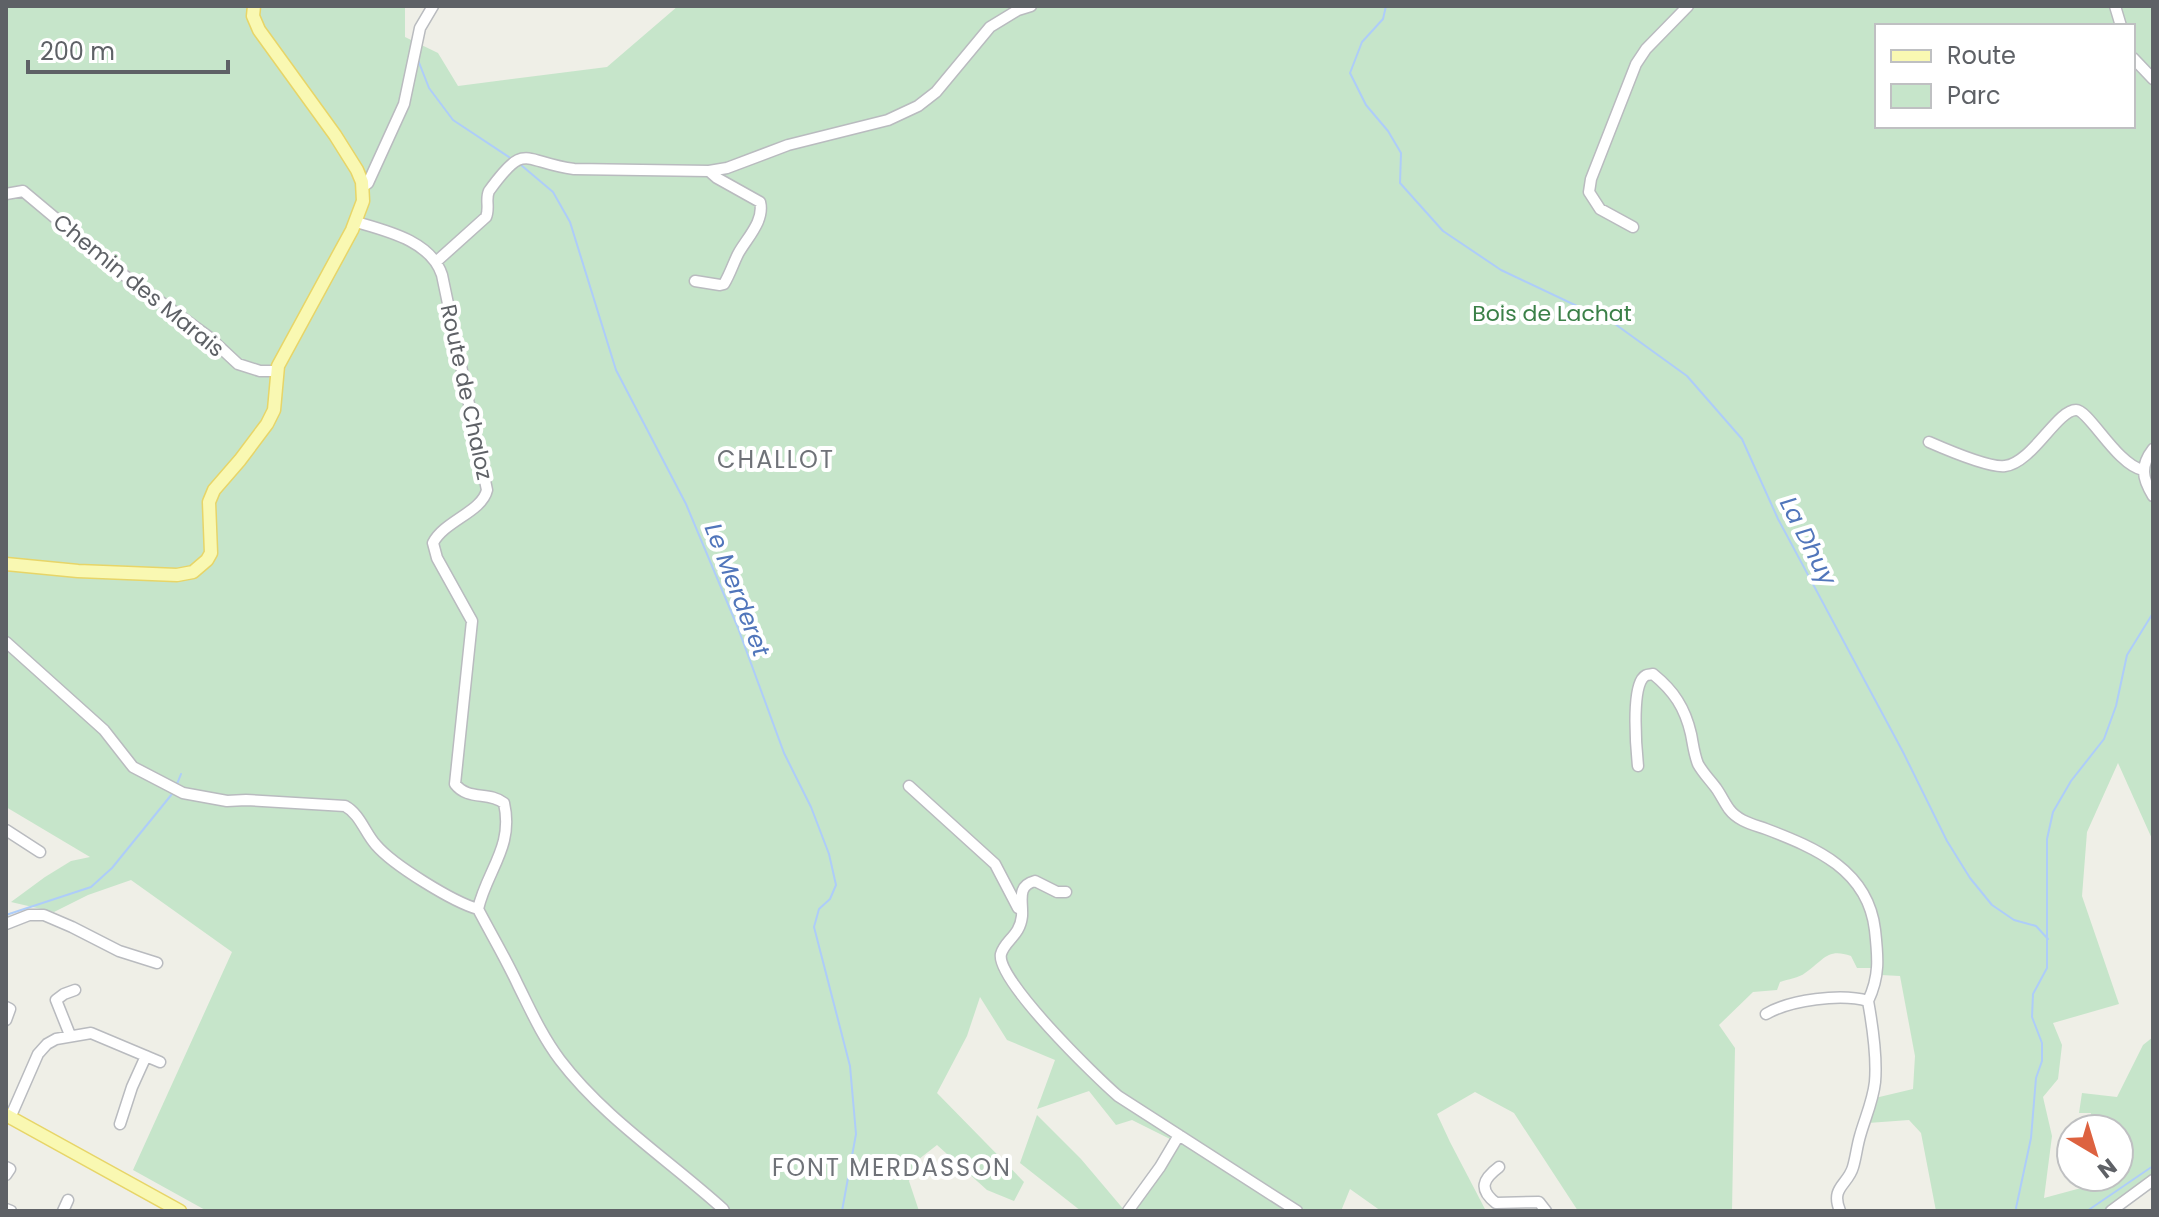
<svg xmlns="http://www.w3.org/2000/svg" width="2159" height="1217" font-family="Poppins,sans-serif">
  <rect width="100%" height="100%" fill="#efefe7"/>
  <path fill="#c6e5ca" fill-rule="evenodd" d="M6 6H405V37L438 53 458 86 607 67 678 6H2153V841L2118 763 2087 832 2082 896 2119 1004 2053 1023 2062 1045 2058 1079 2043 1097 2052 1136 2044 1198 2096 1184V1177H2119V1129H2087L2091 1113H2079L2082 1093 2117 1097 2143 1045 2153 1037V1173L2122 1201 2103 1211H1936L1921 1133 1909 1120 1868 1123 1875 1098 1913 1089 1915 1056 1900 976 1881 975 1875 968H1857L1851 956C1827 947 1823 961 1805 973 1799 978 1788 979 1780 982L1777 990 1753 992 1719 1025 1735 1048 1732 1211H1578L1514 1113 1475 1092 1437 1114 1450 1142 1486 1211H1381L1350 1189 1341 1211H1131L1172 1140 1132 1120 1116 1125 1089 1091 1037 1109 1055 1060 1007 1040 980 997 967 1036 937 1093 1024 1182 1014 1201 987 1190 937 1145 919 1159 909 1181 919 1211H207L133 1170 232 952 131 880 88 895 54 912 11 902 45 877 71 861 90 857 6 807ZM1877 26H2133V126H1877Z
    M1037 1115 1081 1159 1125 1211H1081L1020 1163Z"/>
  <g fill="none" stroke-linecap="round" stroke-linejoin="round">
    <path stroke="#aecdf9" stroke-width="2" d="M1386 6 1383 19 1362 42 1350 73 1366 105 1388 131 1401 153 1400 183 1443 231 1501 270 1615 324 1687 376 1742 439 1778 519 1903 752 1947 841 1970 878 1992 905 2014 920 2036 926 2048 939
      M418 60 429 88 453 120 512 159
      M521 165 553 192 570 222 616 370 686 504 738 628 784 753 811 807 829 854 836 885 830 899 819 909 814 927 850 1066 856 1134 842 1211
      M177 784 181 774
      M6 915 91 887 112 868 172 794
      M2017 1211 2016 1208 2031 1138 2036 1078 2042 1061V1043L2032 1017 2033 994 2047 968V839L2053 812 2071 781 2104 739 2116 706 2127 655 2153 613
      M2087 1211 2153 1166"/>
    <defs>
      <path id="minor" d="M2115 6 2121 26
        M2133 58 2153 79
        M362 187 368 183 404 104 420 28 433 6
        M6 194 23 191 121 273 209 337 238 364 260 371H277
        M356 222C387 231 431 241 442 275L487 490C482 512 444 521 433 543L437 558 472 621 455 784C468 801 489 791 504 803 514 847 487 870 478 909 491 934 506 959 518 985 531 1011 542 1036 560 1060 604 1118 669 1160 723 1209L724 1211
        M1633 227 1600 209 1589 192 1591 179 1636 64 1646 49 1688 6
        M437 261 486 217C490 208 485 199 489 191 526 140 522 162 574 169L709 171 727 168 788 145 888 120 918 106 936 92 990 27 1018 10 1031 6
        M695 281 720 285 724 284C730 274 733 264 738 254 746 239 765 221 760 202L717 178 709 171
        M1929 442C1945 449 1989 468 2005 466 2032 463 2057 410 2076 410 2089 410 2117 465 2143 470
        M2153 449C2140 466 2142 478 2153 496
        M6 642 104 730 133 767 183 793 227 801 246 800 345 806C360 814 365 833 376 845 393 865 453 902 478 909
        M1638 766C1636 747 1632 694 1642 679 1646 674 1647 675 1653 674 1674 691 1685 708 1691 734 1693 744 1694 754 1698 764 1703 773 1710 780 1716 788 1721 795 1724 802 1729 809 1738 821 1752 824 1766 829 1816 848 1868 870 1875 930 1878 957 1880 976 1868 1001
        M909 786 995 864 1018 908
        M6 830 40 852
        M1066 892H1057L1035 881C1016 886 1023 901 1022 916 1020 936 1005 940 1001 954 995 979 1097 1078 1118 1096L1297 1211
        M6 924 29 915H44L72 927 119 951 157 963
        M6 1007 10 1009 6 1020
        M1766 1014C1790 1000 1841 993 1868 1001 1872 1023 1877 1059 1875 1082 1873 1101 1865 1118 1860 1136 1857 1146 1856 1157 1853 1167 1848 1185 1830 1187 1840 1211
        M70 1035 56 1000 64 994 75 990
        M10 1118 38 1054 47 1044 56 1039 91 1033 160 1062
        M120 1124 132 1087 146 1056
        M6 1167 10 1169 6 1175
        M1499 1167C1483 1179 1478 1189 1496 1203L1539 1202 1546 1211
        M6 1209 11 1211
        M63 1211 68 1200
        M1128 1211 1160 1167 1179 1135
        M2111 1211 2153 1180"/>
      <path id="major" d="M6 564 78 571 177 575 193 572 207 560 211 553 209 502 214 490 240 460 267 424 274 410 278 366 352 230 363 201 362 182 357 170 335 135 259 30 253 16 254 6
        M6 1115 180 1211"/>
    </defs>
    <use href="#minor" stroke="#b9bbbf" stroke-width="13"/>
    <use href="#major" stroke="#e7d568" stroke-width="15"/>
    <use href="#minor" stroke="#fff" stroke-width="10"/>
    <use href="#major" stroke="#f9f8b2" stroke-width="12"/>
  </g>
  <g text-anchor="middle" stroke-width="8" stroke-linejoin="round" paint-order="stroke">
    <g font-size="22" fill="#5e6166" stroke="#fff">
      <text transform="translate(139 285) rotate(39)" y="8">Chemin des Marais</text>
      <text transform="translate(467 392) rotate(78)" y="8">Route de Chaloz</text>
    </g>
    <g font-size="22" fill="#3b8048" stroke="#fff">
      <text x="1552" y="321">Bois de Lachat</text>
    </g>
    <g font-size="24" letter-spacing="2" fill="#6f7278" stroke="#fff">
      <text x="776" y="468">CHALLOT</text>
      <text x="892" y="1176">FONT MERDASSON</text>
    </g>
    <g font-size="24" font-style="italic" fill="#5176bb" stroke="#fff">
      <text transform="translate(1808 541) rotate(63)" y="8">La Dhuy</text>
      <text transform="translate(737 590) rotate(69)" y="8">Le Merderet</text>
    </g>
  </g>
  <rect width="2159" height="1217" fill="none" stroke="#5e6166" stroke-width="16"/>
  <rect x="1875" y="24" width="260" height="104" fill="#ffffff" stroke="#bfc0c2" stroke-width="2"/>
  <rect x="1891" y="50" width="40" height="12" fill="#f9f8b2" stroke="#bfc0c2" stroke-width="2"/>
  <text x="1947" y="64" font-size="24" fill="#5e6166">Route</text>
  <rect x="1891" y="84" width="40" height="24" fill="#c6e5ca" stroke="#bfc0c2" stroke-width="2"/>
  <text x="1947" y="104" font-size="24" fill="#5e6166">Parc</text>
  <g transform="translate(2095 1153) rotate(142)"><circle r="38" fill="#ffffff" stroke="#bfc0c2" stroke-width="2"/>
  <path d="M0-6L14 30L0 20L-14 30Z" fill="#dd6240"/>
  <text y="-12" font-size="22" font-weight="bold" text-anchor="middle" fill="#5e6166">N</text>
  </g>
  <path d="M28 60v12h200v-12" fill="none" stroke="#5e6166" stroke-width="4"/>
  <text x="40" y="60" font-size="24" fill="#5e6166" stroke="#ffffff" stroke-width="6" paint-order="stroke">200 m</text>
</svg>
